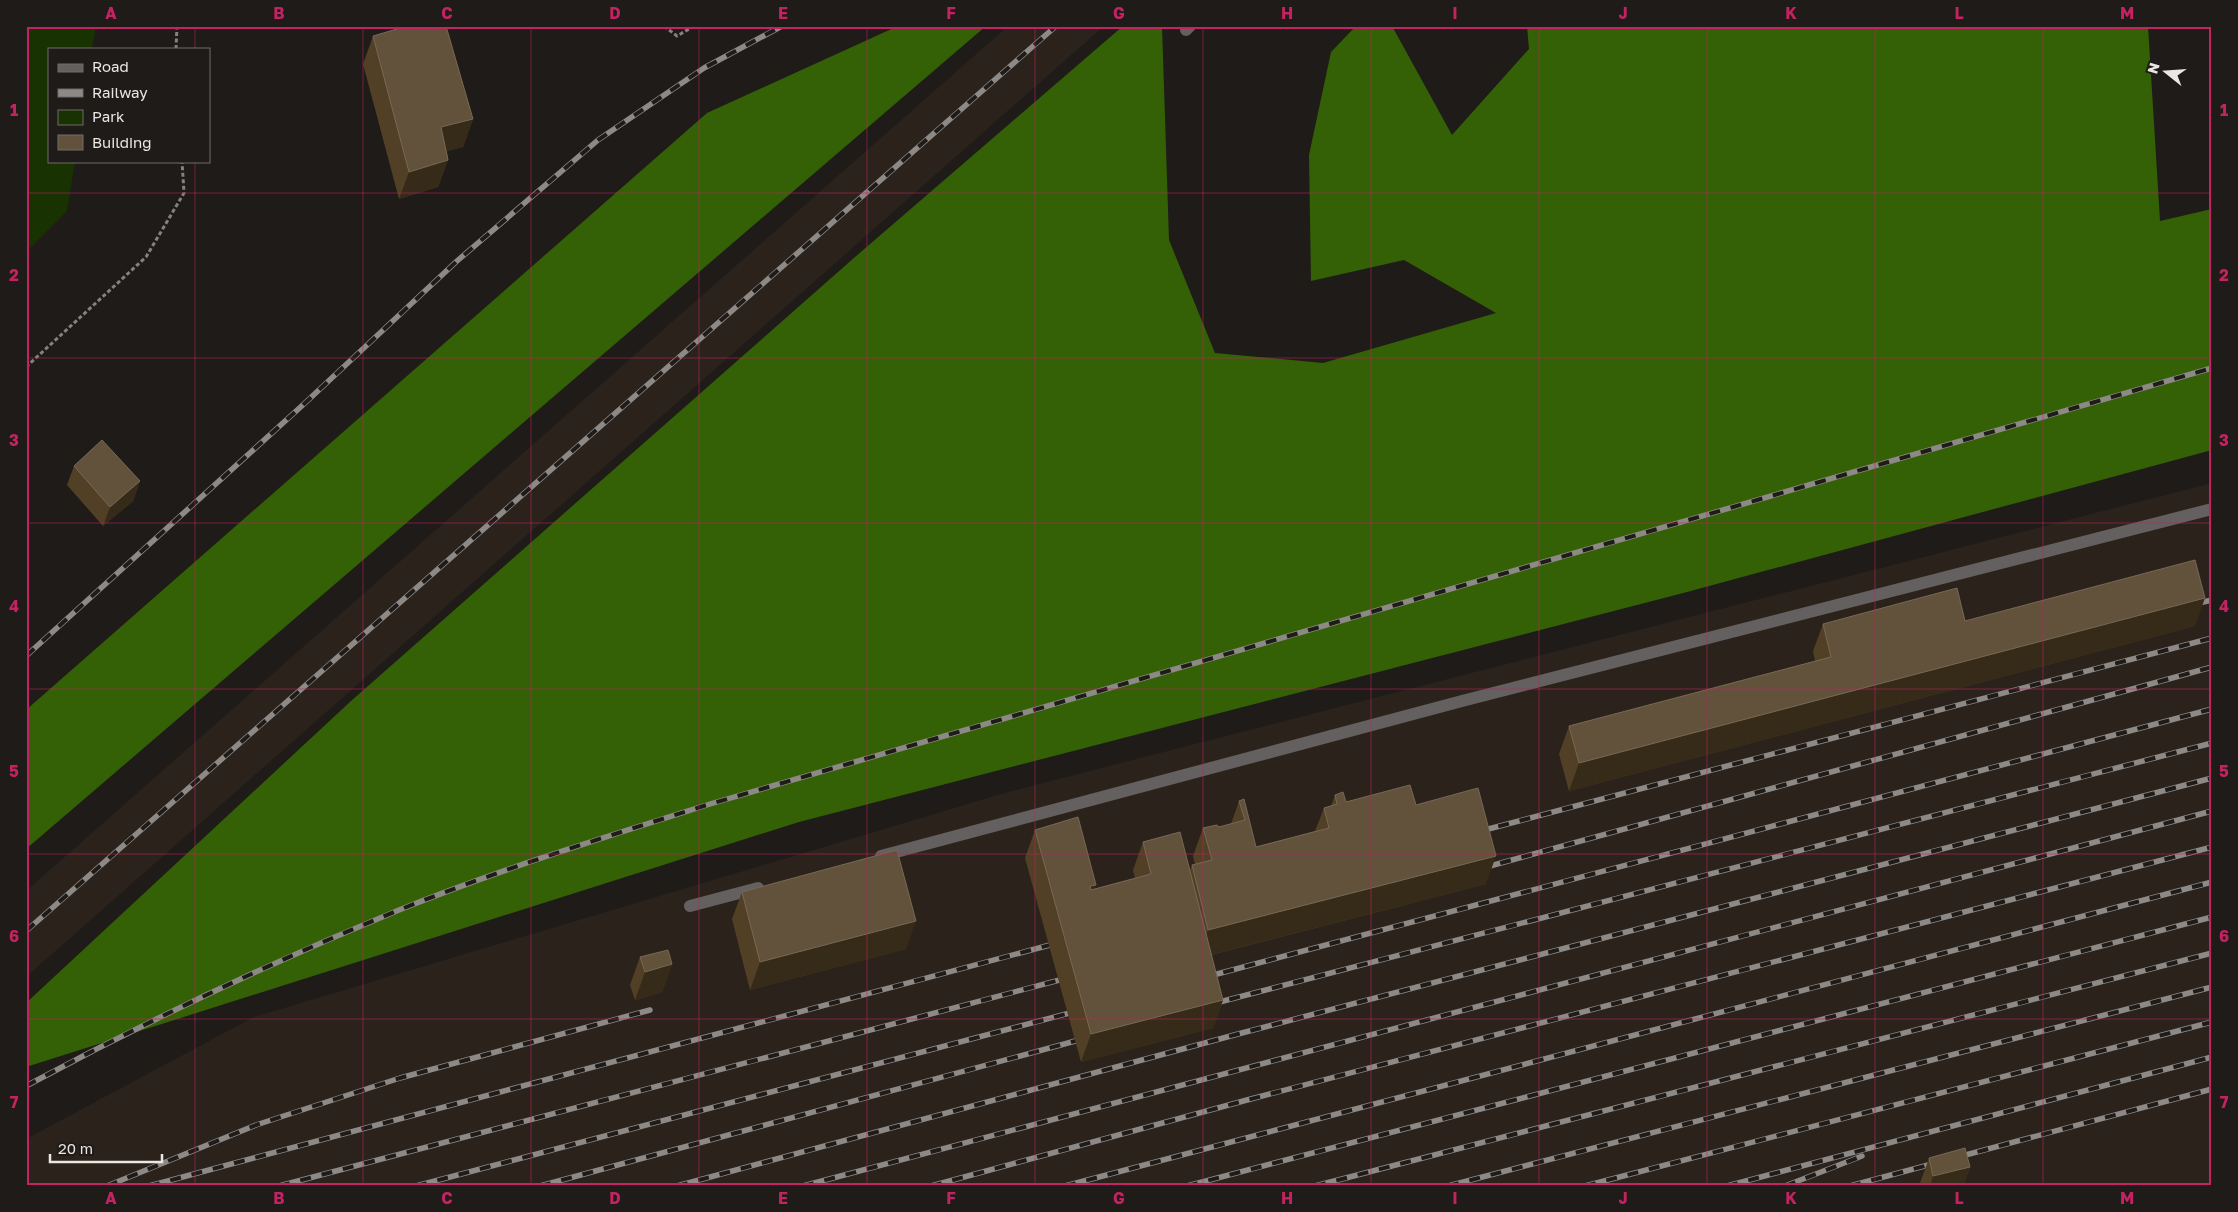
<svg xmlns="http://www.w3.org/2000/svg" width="2238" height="1212" font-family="'Golos Text',sans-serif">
  <rect width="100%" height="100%" fill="#1f1b18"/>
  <path fill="#2b231b" d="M1008 26H1104L26 977V891Z
    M2212 483V1186H26V1139L254 1017 1008 792Z"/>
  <path fill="#183202" d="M26 26H96L92 49H49V161H75L67 211 26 252Z"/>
  <path fill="#346106" d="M898 26H986L26 849V710L707 113Z
    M1123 26H1162L1169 240 1215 353 1323 363 1496 313 1404 260 1311 281 1309 155 1331 52 1356 26H1392L1452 135 1529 49 1527 26H2148L2160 221 2212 209V450L1687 592 799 822 26 1067V1003L351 701 855 257Z"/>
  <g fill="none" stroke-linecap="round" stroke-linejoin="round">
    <path stroke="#84817e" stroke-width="3" stroke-dasharray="4 2.5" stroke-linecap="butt" d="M664 26 677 36 694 26
      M176 49 177 26
      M26 367 146 257 184 193 182 161"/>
    <path stroke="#63605f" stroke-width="12" d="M1186 30 1190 26
      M881 856 1462 701 2212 509
      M690 906 758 888"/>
    <defs>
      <path id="rail" d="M2190 605 2212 600
        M26 656 305 403 457 261 598 140 704 68 782 26
        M1477 832 2212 638
        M1479 869 2212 667
        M26 931 1056 26
        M1202 978 2212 709
        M1208 1005 2212 743
        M26 1086C147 1021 272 962 399 910 501 869 605 837 710 804L2212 368
        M107 1186 256 1125 400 1078 650 1010
        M149 1186 1061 942
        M279 1186 1071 977
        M416 1186 1081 1010
        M540 1186 1090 1037
        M677 1186 1238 1034 2212 778
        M803 1186 2212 811
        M931 1186 1247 1100 2212 847
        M1065 1186 2212 882
        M1187 1186 2212 917
        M1315 1186 2212 953
        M1448 1186 2212 987
        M1585 1186 2212 1022
        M1727 1186 2212 1057
        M1785 1186 1862 1156
        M1850 1186 2212 1089"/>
    </defs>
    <use href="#rail" stroke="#8d8987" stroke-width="5.5"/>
    <use href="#rail" stroke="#1f1b18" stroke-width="4" stroke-dasharray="11" stroke-linecap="butt"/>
  </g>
  <path fill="#514026" d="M373 36 473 119 463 147 447 151 448 160 438 187 399 199 363 64Z
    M74 466 140 481 133 501 103 526 67 485Z
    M1965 621 2195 626 1569 791 1559 754 1569 726 1815 661 1813 651 1823 624Z
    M1335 795 1346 802 1416 805 1486 884 1211 955 1223 1000 1213 1028 1081 1062 1025 858 1035 830 1095 889 1135 878 1133 870 1143 842 1190 870 1192 865 1195 864 1193 856 1203 828 1219 827 1231 824 1239 801 1256 847 1315 831 1324 808 1331 806Z
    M742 892 906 949 750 990 732 919Z
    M640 957 672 964 662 992 635 1000 630 985Z
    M1929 1158 1970 1167 1963 1186H1919Z"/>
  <path fill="#362a18" d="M473 119 463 147 431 155 441 127Z
    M448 160 438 187 399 199 409 172Z
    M140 481 133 501 103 526 110 507Z
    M2205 598 2195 626 1569 791 1579 763Z
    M1496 856 1486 884 1198 958 1208 930Z
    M1096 885 1086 913 1090 886Z
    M916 921 906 949 750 990 760 962Z
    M672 964 662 992 635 1000 645 972Z
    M1223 1000 1213 1028 1081 1062 1091 1034Z
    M1970 1167 1963 1186H1930L1933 1176Z"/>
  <path fill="#62523b" stroke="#776955" d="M407 26H446L473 119 441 127 448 160 409 172 373 36Z
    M102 440 140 481 110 507 74 466Z
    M2195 560 2205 598 1579 763 1569 726 1831 657 1823 624 1957 588 1965 621Z
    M1410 785 1416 805 1478 788 1496 856 1208 930 1192 865 1212 860 1203 828 1217 825 1219 827 1245 820 1239 801 1244 799 1256 847 1329 828 1324 808 1337 804 1335 795 1343 792 1346 802Z
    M1078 817 1096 885 1090 886 1091 890 1151 874 1143 842 1180 832 1223 1000 1091 1034 1035 830Z
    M897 850 916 921 760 962 742 892Z
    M668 950 672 964 645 972 640 957Z
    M1965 1148 1970 1167 1933 1176 1929 1158Z"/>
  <path fill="none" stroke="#c42262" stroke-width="1" stroke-opacity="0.55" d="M195 26V49M363 26V1186M531 26V1186M699 26V1186M867 26V1186M1035 26V1186M1203 26V1186M1371 26V1186M1539 26V1186M1707 26V1186M1875 26V1186M2043 26V1186M195 161V1186M26 193H2212M26 358H2212M26 523H2212M26 689H2212M26 854H2212M26 1019H2212"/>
  <rect width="2238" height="1212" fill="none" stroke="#1f1b18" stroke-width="55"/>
  <rect x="48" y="48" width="162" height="115" fill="#1f1b18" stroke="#706c6a"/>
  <rect x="58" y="64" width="25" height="8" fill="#63605f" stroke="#706c6a"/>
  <text x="92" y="72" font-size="15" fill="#e9e6e4">Road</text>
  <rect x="58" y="89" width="25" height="8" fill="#8d8987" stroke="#706c6a"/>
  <text x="92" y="98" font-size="15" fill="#e9e6e4">Railway</text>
  <rect x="58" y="110" width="25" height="15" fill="#183202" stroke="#706c6a"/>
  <text x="92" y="122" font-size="15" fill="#e9e6e4">Park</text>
  <rect x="58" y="135" width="25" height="15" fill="#62523b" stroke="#706c6a"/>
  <text x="92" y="148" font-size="15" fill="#e9e6e4">Building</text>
  <g transform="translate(2166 72) rotate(287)" stroke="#1f1b18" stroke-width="4" paint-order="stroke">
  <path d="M0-4L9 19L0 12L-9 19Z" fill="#e9e6e4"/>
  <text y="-8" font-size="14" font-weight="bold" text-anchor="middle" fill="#e9e6e4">N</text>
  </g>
  <path d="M50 1154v8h112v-8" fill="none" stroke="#e9e6e4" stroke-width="2.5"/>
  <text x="58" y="1154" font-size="15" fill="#e9e6e4" stroke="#1f1b18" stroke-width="4" paint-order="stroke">20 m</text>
  <rect x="28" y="28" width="2182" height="1156" fill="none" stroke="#c42262" stroke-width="2"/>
  <g font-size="16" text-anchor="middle" font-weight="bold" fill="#c42262">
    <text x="111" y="19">A</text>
    <text x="279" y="19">B</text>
    <text x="447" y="19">C</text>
    <text x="615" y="19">D</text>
    <text x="783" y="19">E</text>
    <text x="951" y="19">F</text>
    <text x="1119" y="19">G</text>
    <text x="1287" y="19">H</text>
    <text x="1455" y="19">I</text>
    <text x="1623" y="19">J</text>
    <text x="1791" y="19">K</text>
    <text x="1959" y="19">L</text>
    <text x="2127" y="19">M</text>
    <text x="14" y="116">1</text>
    <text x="2224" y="116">1</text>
    <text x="14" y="281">2</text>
    <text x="2224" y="281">2</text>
    <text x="14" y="446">3</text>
    <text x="2224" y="446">3</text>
    <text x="14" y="612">4</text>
    <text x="2224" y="612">4</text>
    <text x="14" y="777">5</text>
    <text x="2224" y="777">5</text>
    <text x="14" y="942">6</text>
    <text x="2224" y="942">6</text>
    <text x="14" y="1108">7</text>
    <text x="2224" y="1108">7</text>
    <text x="111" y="1204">A</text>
    <text x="279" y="1204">B</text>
    <text x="447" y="1204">C</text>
    <text x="615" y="1204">D</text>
    <text x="783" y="1204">E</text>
    <text x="951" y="1204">F</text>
    <text x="1119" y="1204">G</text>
    <text x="1287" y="1204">H</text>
    <text x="1455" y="1204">I</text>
    <text x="1623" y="1204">J</text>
    <text x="1791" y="1204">K</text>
    <text x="1959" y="1204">L</text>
    <text x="2127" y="1204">M</text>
  </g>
</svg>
